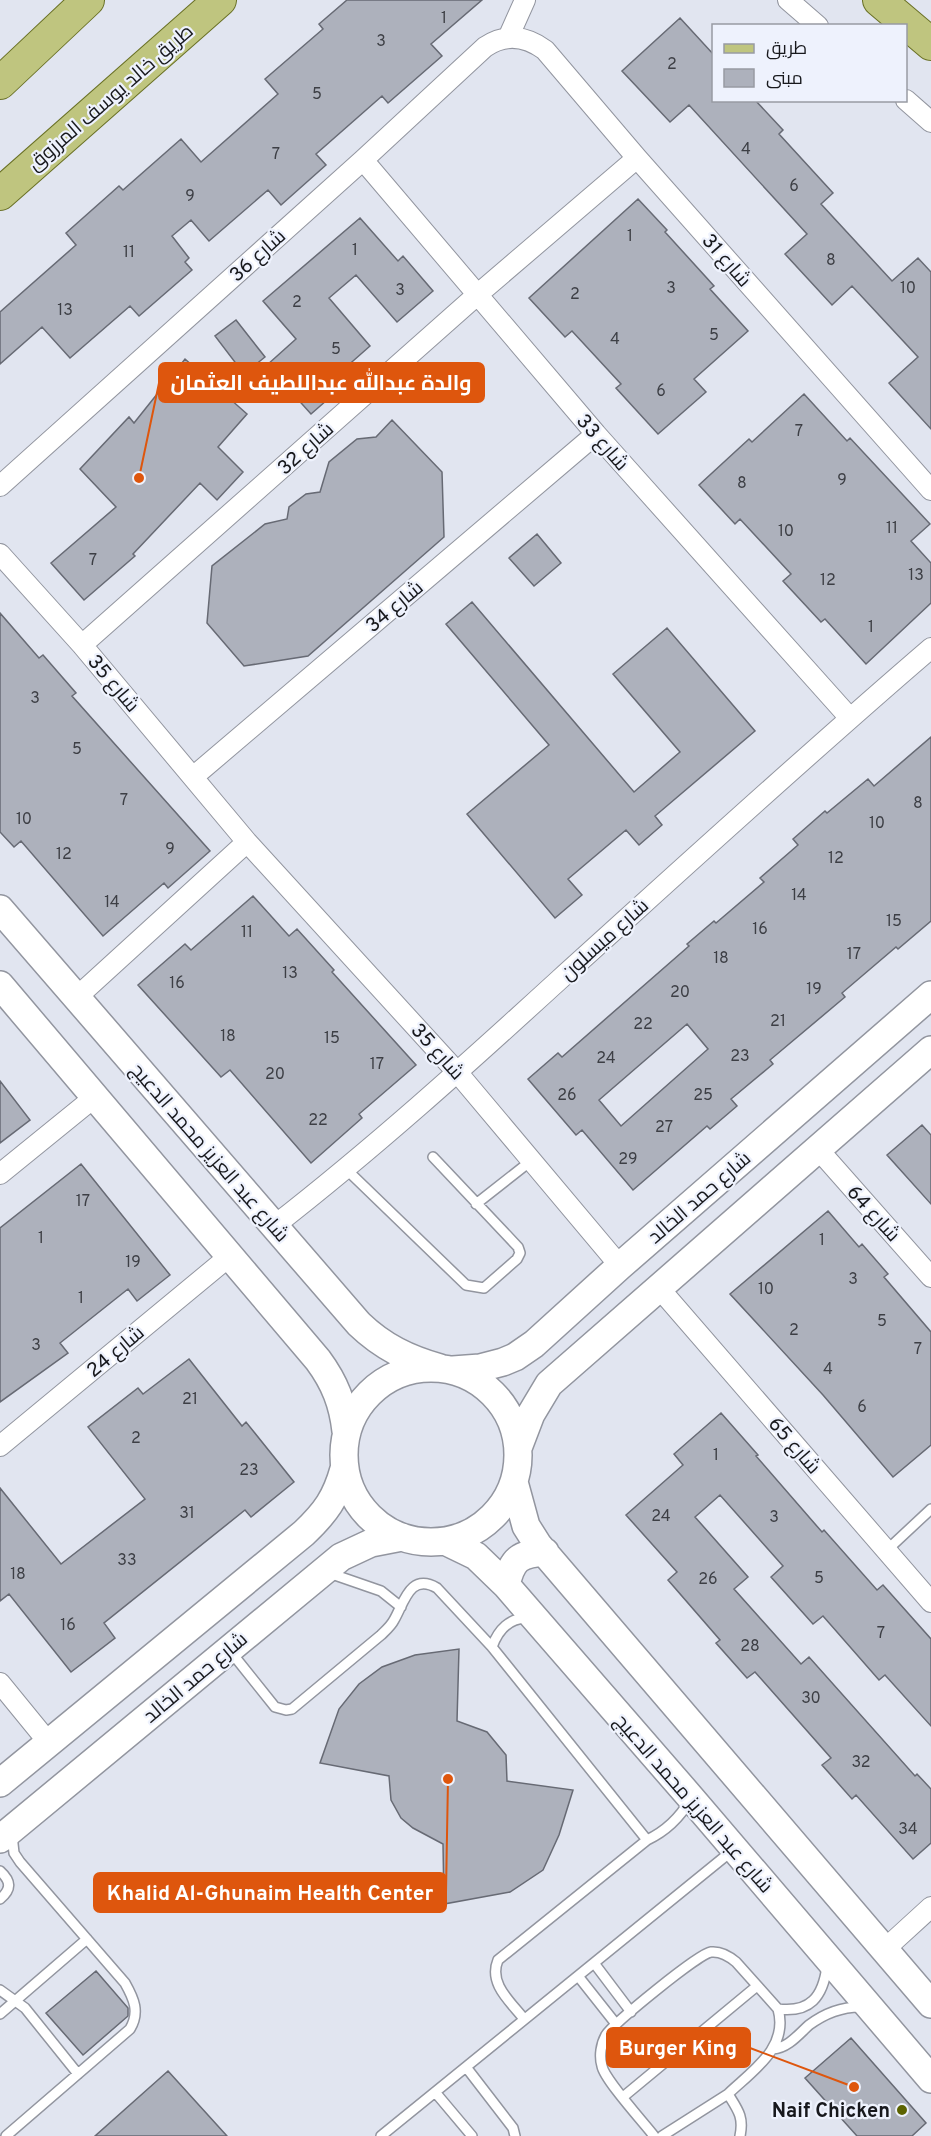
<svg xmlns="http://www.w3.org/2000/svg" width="931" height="2136" font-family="Overpass,Cairo,sans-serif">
  <rect width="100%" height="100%" fill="#e1e5f0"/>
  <path fill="#adb1bc" stroke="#676a74" stroke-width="1.5" fill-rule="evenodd" d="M347 0H482L431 44 442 56 388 103 382 96 316 154 326 165 281 205 268 190 209 241 191 220 172 236 189 258 185 262 192 270 139 316 130 306 70 358 42 327 0 364V312L76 245 66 233 119 186 123 190 181 139 201 162 278 94 265 79 323 29 319 24Z
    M680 18 714 55V100H755L783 130 779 134 833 193 821 204 892 281 918 258 931 272V429L889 383 918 357 852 286 832 305 785 254 807 234 689 105 670 122 622 71Z
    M638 199 667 230 665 232 714 286 710 289 748 331 694 379 706 392 658 434 616 388 621 384 572 331 565 337 529 298Z
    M360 218 398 261 403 256 433 291 397 322 356 275 329 298 370 346 319 391 327 400 311 414 267 365 296 339 263 301Z
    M236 320 265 357 244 374 215 336Z
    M185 359 247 414 218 447 243 472 217 500 200 483 133 554 135 556 84 600 51 563 116 507 80 469 129 417 134 423Z
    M804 394 847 441 850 438 930 524 911 541 931 563V603L866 664 825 619 821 622 783 581 791 574 740 519 735 524 699 485 749 439 752 442Z
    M392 420 442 472 444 537 308 656 244 666 207 623 212 566 265 524 287 519 289 507 306 494 320 492 329 462 357 439 376 437Z
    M537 534 561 563 534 586 509 558Z
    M472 602 634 792 680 752 613 674 667 628 755 731 655 816 662 825 639 845 626 830 568 879 582 895 555 918 467 814 549 745 446 624Z
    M0 613 39 658 43 655 76 693 72 696 210 851 168 888 164 883 103 936 21 841 14 847 0 832Z
    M931 737V921L898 949 896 947 842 993 845 997 770 1060 773 1064 731 1099 737 1106 710 1129 707 1126 633 1190 582 1130 576 1135 528 1079 558 1053 562 1057 689 946 687 944 714 921 716 923 764 882 760 878 798 845 793 839 825 811 827 813 868 779 874 786ZM687 1024 708 1049 621 1126 599 1100Z
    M253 896 289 936 297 929 334 970 332 972 416 1065 359 1114 362 1118 311 1163 230 1070 221 1077 138 985 185 944 191 950Z
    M0 1081 30 1120 0 1143Z
    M922 1125 931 1135V1204L887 1155Z
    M81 1164 170 1275 137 1301 128 1289 60 1343 68 1353 0 1402V1228Z
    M828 1211 859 1247 862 1244 888 1274 884 1277 931 1332V1445L893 1477 823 1395 730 1294Z
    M189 1359 242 1426 246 1422 294 1482 251 1517 245 1510 104 1623 115 1638 71 1672 9 1594 0 1601V1488L61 1564 145 1499 88 1427 138 1388 143 1394Z
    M721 1413 758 1455 756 1456 822 1532 824 1530 877 1590 883 1585 931 1639V1726L885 1675 879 1680 823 1616 813 1624 771 1577 783 1566 720 1495 695 1517 748 1577 734 1589 801 1664 809 1657 915 1776 917 1774 931 1789V1843L913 1859 856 1795 852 1799 822 1765 831 1758 755 1672 747 1678 716 1643 720 1640 668 1580 677 1572 626 1515 683 1465 674 1454Z
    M459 1649 457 1721 487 1732 506 1755 507 1781 573 1790 559 1835 543 1870 510 1892 444 1904 443 1844 413 1828 401 1818 391 1800 389 1776 320 1763 339 1709 359 1684 382 1667 415 1655Z
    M96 1971 128 2008V2016L83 2055 46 2013Z
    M851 2038 926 2123 912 2136H857L805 2078Z
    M168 2071 227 2136H95Z"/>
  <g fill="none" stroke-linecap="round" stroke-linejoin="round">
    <defs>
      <path id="lane" d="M346 1169 466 1285 484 1288 517 1259 520 1253 518 1247 433 1157
        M476 1204 532 1160
        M886 1551 931 1509
        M329 1573 381 1591 401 1607
        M492 1647C498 1630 510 1617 529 1618
        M231 1652 275 1707 286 1710 292 1709 381 1635C386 1630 391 1626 394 1620 404 1603 410 1572 437 1588L492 1647 647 1840
        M0 1871C11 1881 12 1889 0 1899
        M594 1963 631 2012
        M578 1976 616 2024
        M0 1990 25 2008 78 2074
        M778 2009C810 2013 823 1997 827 1966
        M0 2014 87 1939
        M524 2019C511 2002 488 1984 498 1960L647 1840C666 1831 679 1819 690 1800
        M773 2049C788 2048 799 2034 809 2025 825 2013 844 2006 864 2007
        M466 2067 513 2128 515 2136
        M435 2092 472 2136
        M623 2097 757 1986
        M6 2136 130 2029C140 2012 134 1999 125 1983L20 1862 14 1853 12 1835
        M381 2136 733 1850
        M654 2136C644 2123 604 2079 602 2066 599 2056 601 2044 606 2035 614 2023 698 1954 711 1952 721 1951 729 1956 736 1962L778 2009C789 2048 752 2071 728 2094
        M662 2136 728 2094C738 2110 744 2117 740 2136"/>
      <path id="street" d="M788 0 818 26
        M508 38 525 0
        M906 100 931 122
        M363 160 596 434 849 717
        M0 486 363 160 485 47C505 33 526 36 545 50L637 158 931 490
        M0 554 82 645 247 842 457 1072 620 1266
        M82 645 477 295 637 158
        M193 777 596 434
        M77 997 247 842
        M817 1148 931 1277
        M0 1174 96 1096
        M274 1226C373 1149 466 1065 559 980 682 869 805 756 931 648
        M659 1288 931 1602
        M0 1446 231 1255
        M0 1683 49 1743
        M885 1949 931 1907"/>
      <path id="secondary" d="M0 909 359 1324C383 1347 408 1359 440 1368
        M0 985 318 1360C335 1383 343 1404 346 1431
        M344 1455a87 87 0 1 1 174 0a87 87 0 1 1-174 0Z
        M453 1370 480 1368 503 1362 515 1357 534 1344 620 1266 931 995
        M518 1448 531 1414 549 1384 931 1050
        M514 1482 526 1526 538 1545 931 2004
        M445 1541 476 1556 506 1585 691 1798 931 2079
        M506 1585C512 1559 519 1554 545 1552
        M0 1783 304 1533C326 1512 336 1498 344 1469
        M0 1839 341 1557 371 1543 402 1537"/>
      <path id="primary" d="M879 0 931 44
        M0 83 88 0
        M0 194 220 0"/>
    </defs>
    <use href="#lane" stroke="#92959f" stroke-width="12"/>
    <use href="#street" stroke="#92959f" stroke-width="22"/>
    <use href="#secondary" stroke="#92959f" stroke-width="30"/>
    <use href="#primary" stroke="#697025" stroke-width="34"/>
    <use href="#lane" stroke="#fff" stroke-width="9"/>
    <use href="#street" stroke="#fff" stroke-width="20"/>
    <use href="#secondary" stroke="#fff" stroke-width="27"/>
    <use href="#primary" stroke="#bfc57f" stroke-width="32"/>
  </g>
  <circle fill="#5c6300" stroke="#eef2fd" stroke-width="2" cx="902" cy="2110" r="6"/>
  <g text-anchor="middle" stroke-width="4.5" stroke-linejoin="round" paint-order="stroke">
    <g font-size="16" fill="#3d3f45">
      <text x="444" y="23">1</text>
      <text x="381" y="46">3</text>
      <text x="672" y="69">2</text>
      <text x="317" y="99">5</text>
      <text x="746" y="154">4</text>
      <text x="276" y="159">7</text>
      <text x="794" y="191">6</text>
      <text x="190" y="201">9</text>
      <text x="630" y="241">1</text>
      <text x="355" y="255">1</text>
      <text x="129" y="257">11</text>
      <text x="831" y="265">8</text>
      <text x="671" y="293">3</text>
      <text x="908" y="293">10</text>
      <text x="400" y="295">3</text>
      <text x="575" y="299">2</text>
      <text x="297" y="307">2</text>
      <text x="65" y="315">13</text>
      <text x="714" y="340">5</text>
      <text x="615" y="344">4</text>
      <text x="336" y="354">5</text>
      <text x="661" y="396">6</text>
      <text x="799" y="436">7</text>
      <text x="842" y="485">9</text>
      <text x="742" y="488">8</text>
      <text x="892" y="533">11</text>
      <text x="786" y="536">10</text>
      <text x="93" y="565">7</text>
      <text x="916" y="580">13</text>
      <text x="828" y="585">12</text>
      <text x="871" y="632">1</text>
      <text x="35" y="703">3</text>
      <text x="77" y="754">5</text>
      <text x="124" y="805">7</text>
      <text x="918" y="808">8</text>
      <text x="24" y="824">10</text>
      <text x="877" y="828">10</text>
      <text x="170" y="854">9</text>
      <text x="64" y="859">12</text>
      <text x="836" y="863">12</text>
      <text x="799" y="900">14</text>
      <text x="112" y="907">14</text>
      <text x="894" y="926">15</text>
      <text x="760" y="934">16</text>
      <text x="247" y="937">11</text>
      <text x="854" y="959">17</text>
      <text x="721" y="963">18</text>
      <text x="290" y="978">13</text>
      <text x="177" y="988">16</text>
      <text x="814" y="994">19</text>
      <text x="680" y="997">20</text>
      <text x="778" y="1026">21</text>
      <text x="643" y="1029">22</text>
      <text x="228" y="1041">18</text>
      <text x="332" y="1043">15</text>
      <text x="740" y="1061">23</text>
      <text x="606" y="1063">24</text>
      <text x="377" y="1069">17</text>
      <text x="275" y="1079">20</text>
      <text x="567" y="1100">26</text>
      <text x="703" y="1100">25</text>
      <text x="318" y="1125">22</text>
      <text x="664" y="1132">27</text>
      <text x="628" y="1164">29</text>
      <text x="83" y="1206">17</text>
      <text x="41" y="1243">1</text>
      <text x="822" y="1245">1</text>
      <text x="133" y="1267">19</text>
      <text x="853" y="1284">3</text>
      <text x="766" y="1294">10</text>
      <text x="81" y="1303">1</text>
      <text x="882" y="1326">5</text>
      <text x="794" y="1335">2</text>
      <text x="36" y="1350">3</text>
      <text x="918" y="1354">7</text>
      <text x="828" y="1374">4</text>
      <text x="190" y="1404">21</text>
      <text x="862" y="1412">6</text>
      <text x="136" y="1443">2</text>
      <text x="716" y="1460">1</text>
      <text x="249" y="1475">23</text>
      <text x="187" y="1518">31</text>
      <text x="661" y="1521">24</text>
      <text x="774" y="1522">3</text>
      <text x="127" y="1565">33</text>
      <text x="18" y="1579">18</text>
      <text x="819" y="1583">5</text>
      <text x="708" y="1584">26</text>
      <text x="68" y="1630">16</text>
      <text x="881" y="1638">7</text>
      <text x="750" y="1651">28</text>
      <text x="811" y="1703">30</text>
      <text x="861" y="1767">32</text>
      <text x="908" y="1834">34</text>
    </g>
    <g font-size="20" fill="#18191d" stroke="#eef2fd">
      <text transform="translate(110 97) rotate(-41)" y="7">طريق خالد يوسف المرزوق</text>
      <text transform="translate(257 255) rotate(-42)" y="7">شارع 36</text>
      <text transform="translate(727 260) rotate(49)" y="7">شارع 31</text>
      <text transform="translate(603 442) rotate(49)" y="7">شارع 33</text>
      <text transform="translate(305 448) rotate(-42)" y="7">شارع 32</text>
      <text transform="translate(394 606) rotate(-40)" y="7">شارع 34</text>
      <text transform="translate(114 683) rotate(50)" y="7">شارع 35</text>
      <text transform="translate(604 939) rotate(-42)" y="7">شارع ميسلون</text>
      <text transform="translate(438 1051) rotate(48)" y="7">شارع 35</text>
      <text transform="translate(210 1152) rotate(49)" y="7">شارع عبد العزيز محمد الدعيج</text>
      <text transform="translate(699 1197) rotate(-41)" y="7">شارع حمد الخالد</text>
      <text transform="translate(874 1213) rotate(48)" y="7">شارع 64</text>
      <text transform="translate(115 1351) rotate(-40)" y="7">شارع 24</text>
      <text transform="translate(795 1445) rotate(49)" y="7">شارع 65</text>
      <text transform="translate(195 1677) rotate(-40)" y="7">شارع حمد الخالد</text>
      <text transform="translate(694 1803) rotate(49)" y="7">شارع عبد العزيز محمد الدعيج</text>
    </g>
    <g font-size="20" font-weight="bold" fill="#18191d" stroke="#eef2fd" text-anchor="end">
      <text x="890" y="2117">Naif Chicken</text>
    </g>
  </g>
  <path fill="none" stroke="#de560d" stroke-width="2" d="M139 478L159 383M448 1779L446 1892M854 2087L750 2048"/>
  <g fill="#de560d" stroke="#eef2fd" stroke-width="2">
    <circle cx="139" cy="478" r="6"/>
    <circle cx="448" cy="1779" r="6"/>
    <circle cx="854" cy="2087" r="6"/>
  </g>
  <g fill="#de560d" stroke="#de560d" stroke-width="2">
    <rect x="159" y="363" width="325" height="39" rx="6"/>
    <rect x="94" y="1873" width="352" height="39" rx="6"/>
    <rect x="607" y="2028" width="143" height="39" rx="6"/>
  </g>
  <g font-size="21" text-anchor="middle" font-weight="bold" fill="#fff">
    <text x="321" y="390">والدة عبدالله عبداللطيف العثمان</text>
    <text x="270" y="1900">Khalid Al-Ghunaim Health Center</text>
    <text x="678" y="2055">Burger King</text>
  </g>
  <rect x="712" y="24" width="195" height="78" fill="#eef2fd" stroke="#989ba3" stroke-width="1.5"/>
  <rect x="724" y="44" width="30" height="9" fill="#bfc57f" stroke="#989ba3" stroke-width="1.5"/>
  <text x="766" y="54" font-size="18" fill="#18191d">طريق</text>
  <rect x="724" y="69" width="30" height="18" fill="#adb1bc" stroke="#989ba3" stroke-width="1.5"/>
  <text x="766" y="84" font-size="18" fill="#18191d">مبنى</text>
</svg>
